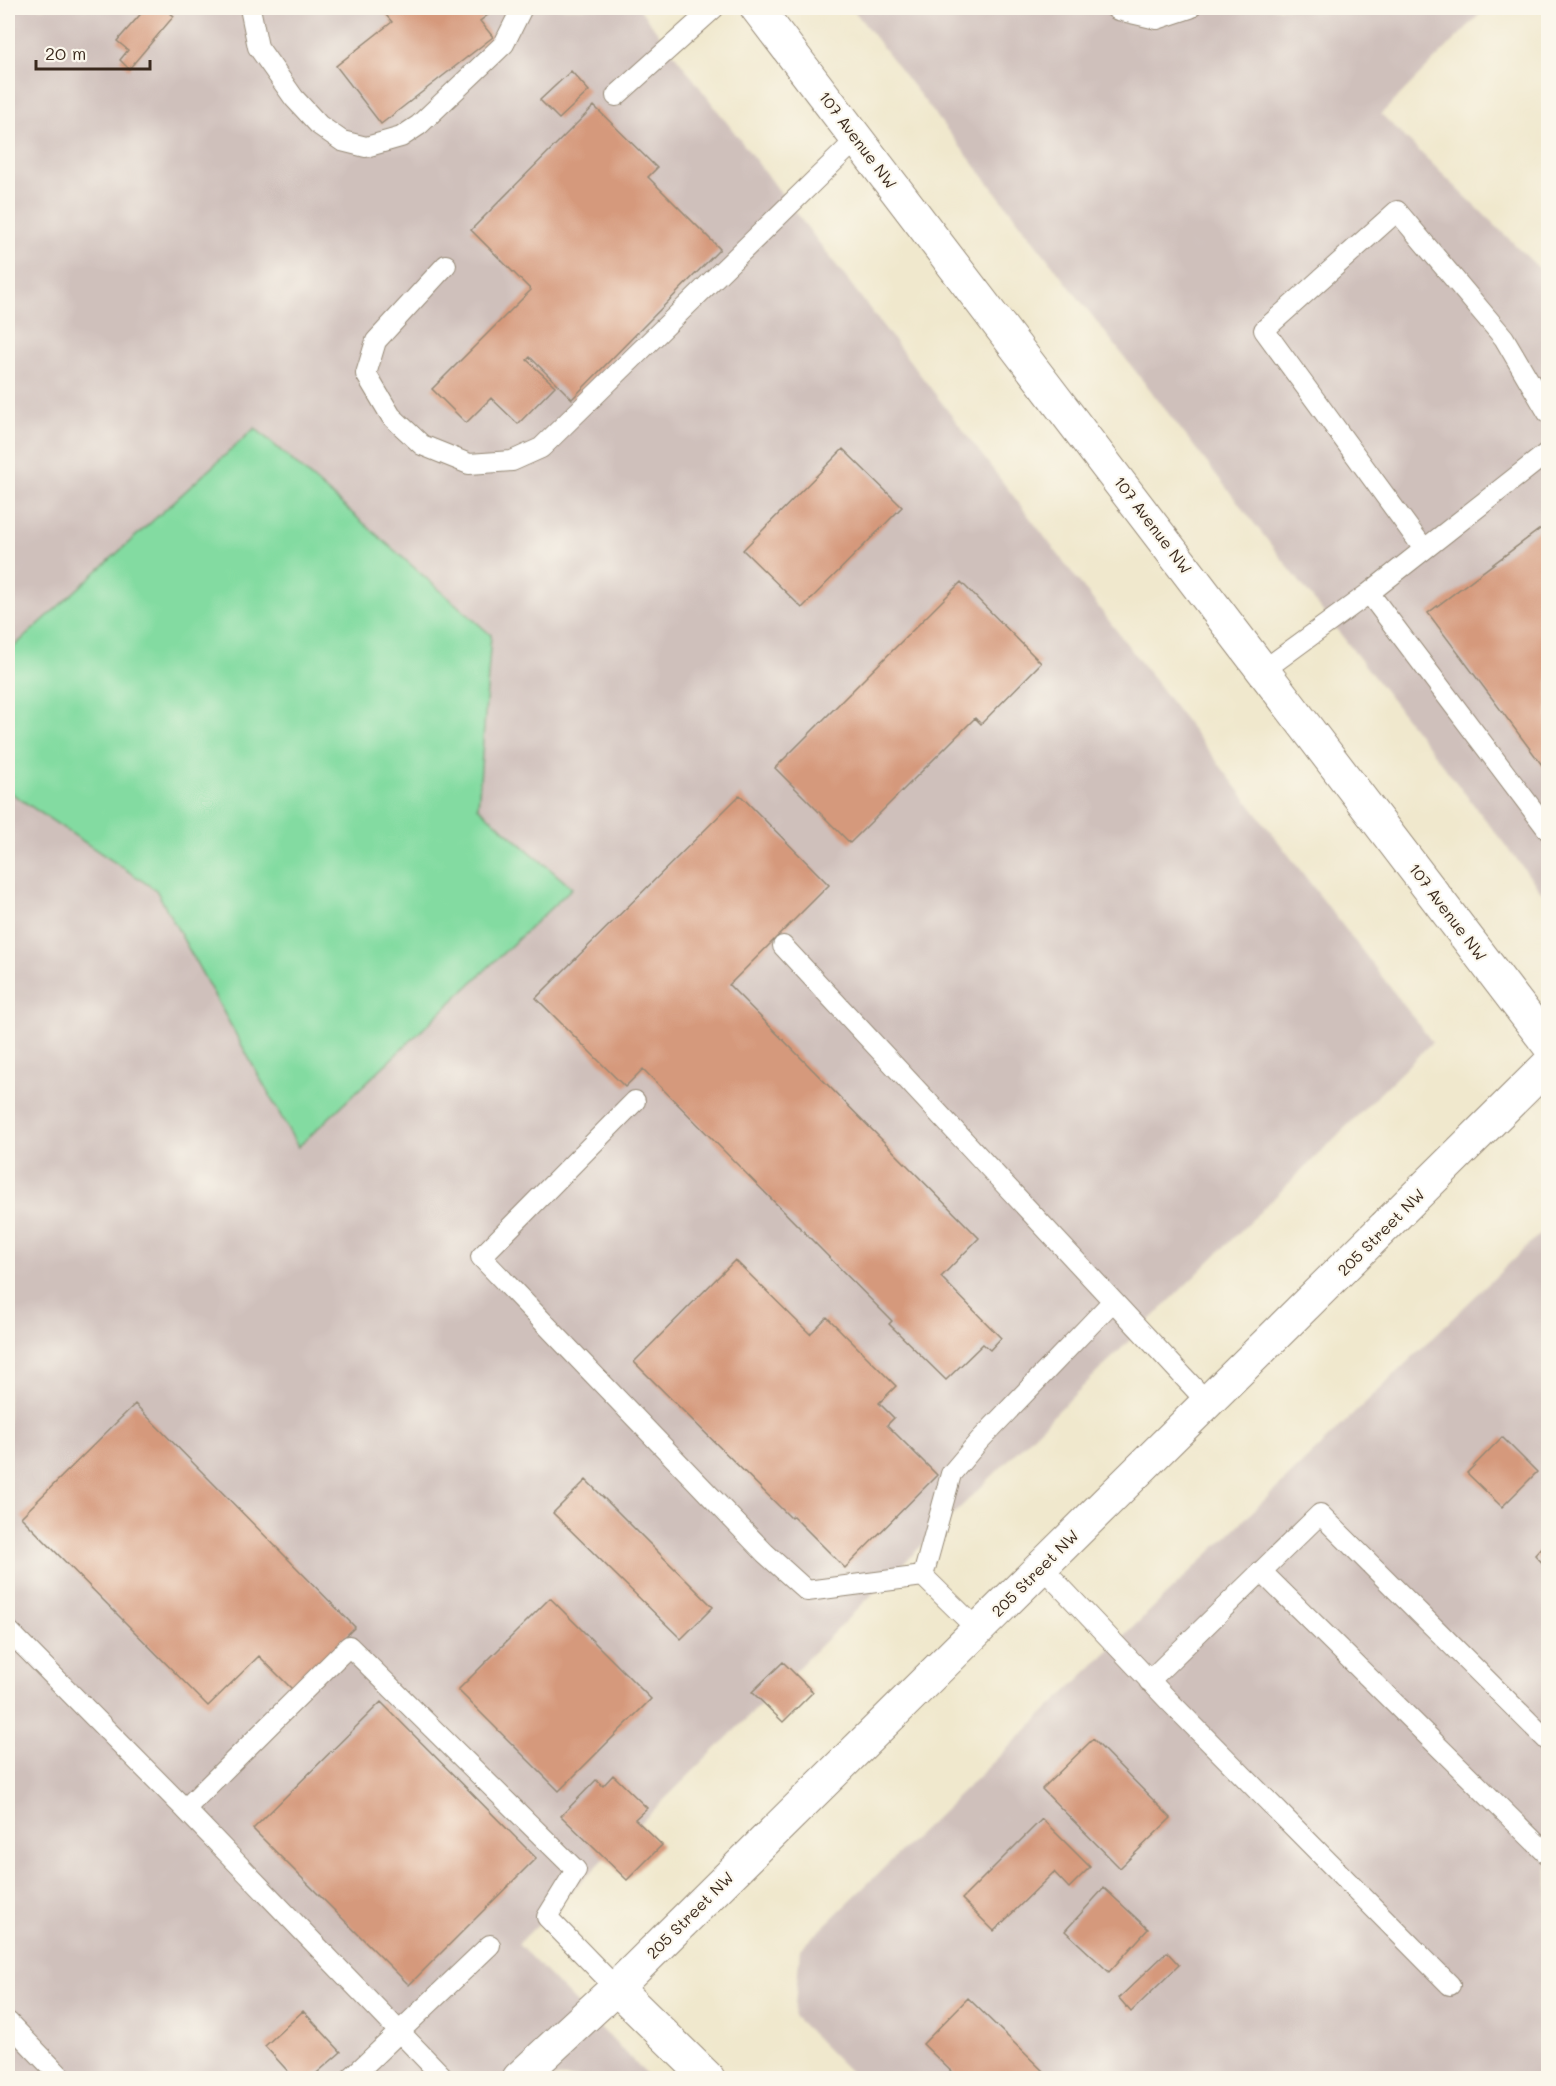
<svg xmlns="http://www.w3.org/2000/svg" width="1556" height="2086" font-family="Mali,sans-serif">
  <rect width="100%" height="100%" fill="#fbf7ec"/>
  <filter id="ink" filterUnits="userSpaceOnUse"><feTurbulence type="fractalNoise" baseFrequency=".0167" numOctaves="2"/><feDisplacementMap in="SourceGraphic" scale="12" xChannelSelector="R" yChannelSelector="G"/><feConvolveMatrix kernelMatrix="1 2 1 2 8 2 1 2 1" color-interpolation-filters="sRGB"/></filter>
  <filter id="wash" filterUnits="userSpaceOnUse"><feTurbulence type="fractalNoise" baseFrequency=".008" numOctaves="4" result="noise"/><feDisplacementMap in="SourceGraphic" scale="24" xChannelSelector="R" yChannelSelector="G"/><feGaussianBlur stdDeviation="1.35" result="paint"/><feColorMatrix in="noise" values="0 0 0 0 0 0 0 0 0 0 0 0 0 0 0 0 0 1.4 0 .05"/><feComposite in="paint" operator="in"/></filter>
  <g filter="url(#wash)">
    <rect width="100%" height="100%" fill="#f0e8cd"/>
    <path fill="#cfc0bb" d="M8 8H639L1432 1042 518 1944 650 2078H8Z
      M852 8H1486L1381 114 1548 277V900Z
      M1548 1226V2078H856L794 2016 800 1949Z"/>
    <path fill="#83dba1" stroke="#5f8260" stroke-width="1.5" d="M255 428 491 635 478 807 572 888 298 1147 156 890 8 791V652Z"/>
    <g id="blocks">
      <path fill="#d5997b" d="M146 8H153L158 12 163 8 174 16 129 69 120 60 128 50 117 41Z
        M380 8H497L480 21 493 37 381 124 336 66 392 22Z
        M571 71 589 91 559 119 540 100Z
        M594 106 657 168 648 177 720 249 572 399 530 357 527 360 555 386 518 424 491 398 466 423 432 389 531 290 471 230Z
        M843 449 902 507 802 608 743 550Z
        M1548 523V773L1428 613Z
        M961 582 1041 663 981 724 975 718 850 843 775 768Z
        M740 795 829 885 729 985 979 1238 941 1277 1001 1338 990 1350 983 1344 946 1380 889 1324 892 1321 643 1069 625 1087 536 998Z
        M735 1260 810 1334 827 1317 896 1386 879 1403 894 1418 887 1425 937 1475 845 1568 793 1516 791 1518 634 1362Z
        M135 1404 355 1627 292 1689 259 1656 208 1706 21 1517Z
        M1502 1437 1537 1472 1502 1507 1467 1473Z
        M586 1480 713 1607 681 1639 553 1513Z
        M1548 1541V1569L1535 1555Z
        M550 1598 651 1699 559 1791 458 1690Z
        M783 1662 813 1692 783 1722 752 1692Z
        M381 1702 536 1858 409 1985 253 1829Z
        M1093 1739 1171 1818 1120 1868 1042 1789Z
        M613 1775 647 1808 635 1819 662 1845 627 1880 561 1816 596 1780 603 1786Z
        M1042 1819 1090 1867 1069 1888 1054 1872 994 1931 962 1899Z
        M1104 1888 1148 1929 1109 1972 1065 1931Z
        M1167 1952 1179 1965 1131 2012 1119 1998Z
        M968 1998 1048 2076 1045 2078H958L923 2044Z
        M303 2011 341 2052 311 2078H294L265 2046Z"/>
    </g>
  </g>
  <g filter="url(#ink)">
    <use href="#blocks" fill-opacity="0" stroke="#968976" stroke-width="1.5"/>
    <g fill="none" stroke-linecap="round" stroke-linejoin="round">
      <defs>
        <path id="service" d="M250 8 258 47 294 98 319 125 342 141 366 147 401 137 419 125 504 44 522 8
          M1115 8 1118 10 1157 19 1190 8
          M616 96 714 8
          M446 265 376 341 366 374 391 416 422 445 469 464 512 461 541 448 857 139
          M1424 549 1264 330 1397 211 1504 338 1548 413
          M1369 593 1548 452
          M1264 670 1369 593 1548 830
          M783 946 1208 1403
          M635 1101 481 1257 765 1553 807 1591 923 1576
          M1041 1566 1170 1702 1450 1985
          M1261 1571 1546 1853 1548 1851
          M8 1630 185 1809
          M978 1630 923 1576 951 1474 979 1441 1113 1301
          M1149 1681 1320 1514 1548 1741
          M8 2022 62 2078
          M351 2078 490 1945
          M444 2078 185 1809 349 1646 576 1870 547 1917 616 1988"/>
        <path id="minor" d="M616 1988 708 2078"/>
        <path id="tertiary" d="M757 8 1548 1044
          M519 2078 616 1988 1548 1065"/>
      </defs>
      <use href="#service" stroke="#968976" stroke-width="22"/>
      <use href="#minor" stroke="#968976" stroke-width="35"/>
      <use href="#tertiary" stroke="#968976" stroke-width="35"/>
      <use href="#service" stroke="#fff" stroke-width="20"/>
      <use href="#minor" stroke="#fff" stroke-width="33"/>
      <use href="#tertiary" stroke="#fff" stroke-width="33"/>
    </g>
  </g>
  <g text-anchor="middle" stroke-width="4.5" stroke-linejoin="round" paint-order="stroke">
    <g font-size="16" fill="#3b2a1e" stroke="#fbf7ec">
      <text transform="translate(858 140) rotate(53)" y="6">107 Avenue NW</text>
      <text transform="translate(1153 525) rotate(53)" y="6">107 Avenue NW</text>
      <text transform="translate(1448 912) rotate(53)" y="6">107 Avenue NW</text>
      <text transform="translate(1381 1232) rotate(-45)" y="6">205 Street NW</text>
      <text transform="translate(1035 1573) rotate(-45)" y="6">205 Street NW</text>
      <text transform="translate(690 1915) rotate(-45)" y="6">205 Street NW</text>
    </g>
  </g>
  <rect width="1556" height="2086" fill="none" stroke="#fbf7ec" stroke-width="30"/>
  <path d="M36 60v9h114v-9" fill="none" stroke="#3b2a1e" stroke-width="3"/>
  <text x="45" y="60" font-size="18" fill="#3b2a1e" stroke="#fbf7ec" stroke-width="4.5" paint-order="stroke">20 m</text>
</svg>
